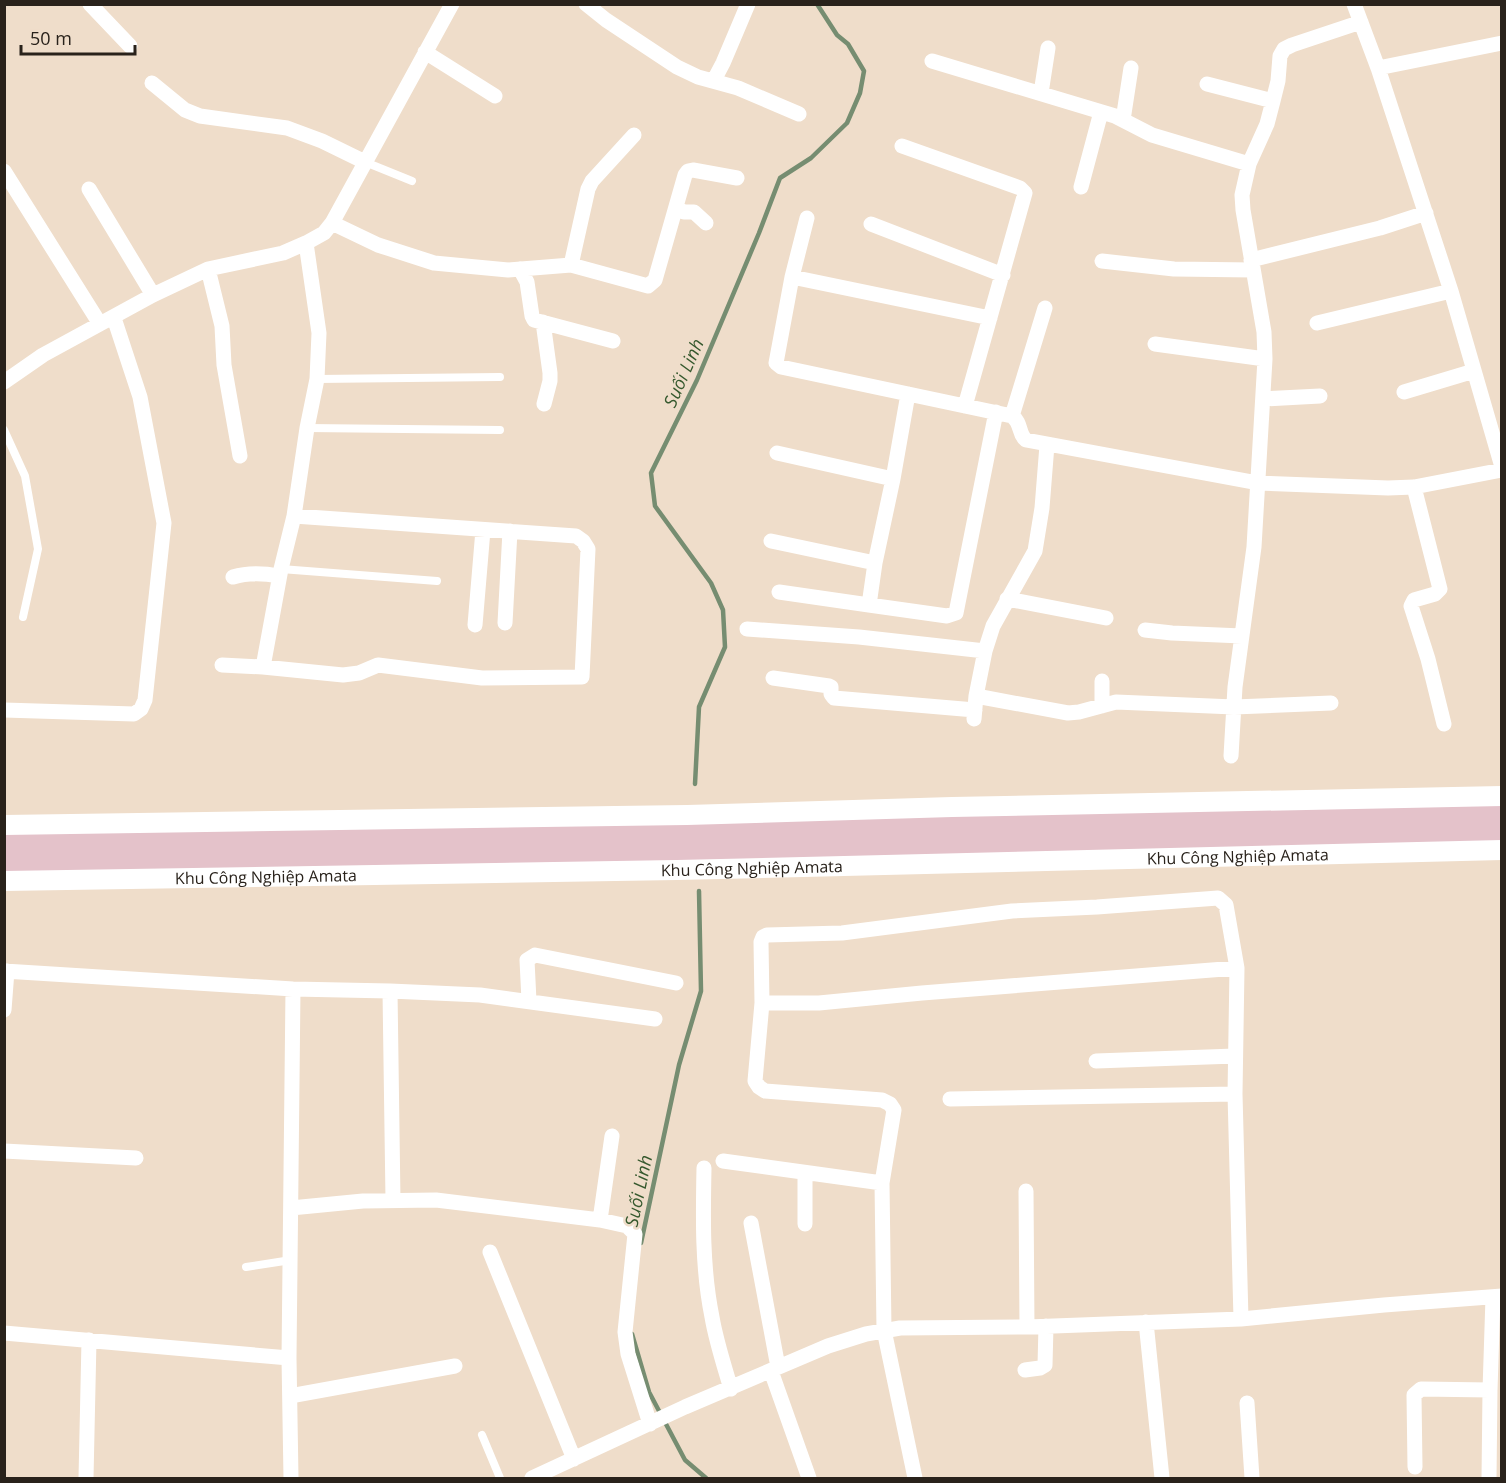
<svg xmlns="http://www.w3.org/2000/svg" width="1506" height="1483" font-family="'Open Sans',sans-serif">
  <rect width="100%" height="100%" fill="#efddca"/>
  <path fill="#e4c2ca" d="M1502 805 1501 841 705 860 5 872 4 834Z"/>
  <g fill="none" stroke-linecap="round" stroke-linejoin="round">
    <path stroke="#768d71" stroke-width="4.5" d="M695 784 699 707 725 647 723 610 711 583 655 506 651 473 697 380 759 233 780 178 811 158 847 123 860 93 864 71 848 44 837 35 817 4
      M641 1243 679 1065 701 991 699 891
      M632 1334 649 1392 685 1460 706 1478"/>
    <path stroke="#fff" stroke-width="8" d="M365 162 412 181
      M317 379 500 377
      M307 428 500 430
      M4 430 25 476 38 549 23 617
      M281 569 437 581
      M246 1267 291 1260
      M482 1435 500 1478"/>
    <path stroke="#fff" stroke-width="15" d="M90 4 130 46
      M586 4 606 20 677 67 698 77 738 88 799 114
      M1354 4 1378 68 1451 291 1502 467
      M425 52 495 96
      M932 61 1115 116 1152 135 1249 164
      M1378 68 1502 43
      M714 80 723 63 748 4
      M152 83 185 110 200 116 287 128 322 141 365 162
      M1207 84 1273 101
      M1041 93 1048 48
      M1123 120 1131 68
      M902 146 1020 188 1025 193 965 406
      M4 171 100 324
      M1081 187 1101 112
      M89 189 153 295
      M676 208 684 212H694L706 223
      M807 218 792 277 776 363 781 367 1012 416C1022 423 1018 434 1026 440L1258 483 1388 488 1414 487 1502 470
      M332 223 378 245 434 263 508 270 571 265 648 286 655 280 685 175 688 171 693 170 737 178
      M871 224 1003 275
      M1251 260 1380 228 1426 213
      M1102 261 1174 269 1253 270
      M571 265 588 189 592 181 634 135
      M208 269 222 326 224 365 240 456
      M520 269 527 282 532 316 534 320 613 341
      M792 277 990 318
      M543 322 550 373V381L544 404
      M1317 323 1451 291
      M1155 344 1265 359
      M4 382 43 355 153 295 208 269 283 253 306 243 324 233 332 223 452 4
      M1404 392 1474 371
      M1263 399 1320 396
      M1012 416 1045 308
      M777 453 893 479
      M1414 487 1440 589 1435 594 1414 600 1411 606 1428 659 1444 724
      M771 541 875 563 893 479 908 394
      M875 563 869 605 947 616 956 613 996 412
      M233 577C249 572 263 573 279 576
      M779 592 869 605
      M1007 599 1106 618
      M505 623 510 531
      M475 625 483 530
      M747 629 859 637 985 651
      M1145 630 1172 633 1242 636
      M222 665 263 667 343 675 359 673 378 665 482 678 582 677 588 549 583 541 576 536 294 516
      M263 667 281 569 294 516 307 428 317 379 319 333 306 243
      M773 678 829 686 831 687V694L834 698 975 710
      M1102 681V706
      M976 696 1068 713 1079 712 1116 702 1234 707 1331 703
      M4 710 134 714 141 709 145 700 164 523 140 397 114 318
      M974 719 976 696 985 651 993 626 1035 551 1042 508 1047 445
      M1231 756 1235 687 1254 547 1265 359 1264 332 1243 210 1242 195 1249 164 1267 124 1273 101 1278 81 1280 56 1284 49 1292 45 1361 22
      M4 971 293 989 390 991 480 995 655 1019
      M390 991 393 1200
      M529 1001 527 960 535 955 676 983
      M762 1003H819L922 993 1237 968
      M4 1010 7 971
      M1096 1061 1235 1056
      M950 1099 1235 1094
      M4 1151 136 1158
      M723 1161 882 1183
      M704 1168C703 1217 702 1268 712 1317 716 1341 724 1365 731 1389
      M805 1173V1224
      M1026 1191 1027 1327
      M291 1208 363 1201 436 1200 600 1220 627 1226 635 1234 625 1332 628 1354 650 1424
      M600 1220 612 1136
      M751 1223 778 1367
      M490 1252 574 1459
      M1146 1322 1162 1478
      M4 1333 289 1358
      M1025 1370 1040 1368 1045 1365 1046 1326
      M771 1371 809 1478
      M290 1396 455 1366
      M1247 1403 1252 1478
      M1415 1467 1414 1395 1421 1389 1490 1390 1493 1297
      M86 1478 89 1340
      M291 1478 289 1358 293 989
      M532 1478 685 1407 828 1346 866 1334 900 1328 1027 1327 1241 1319 1384 1305 1502 1296
      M915 1478 884 1330 882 1183 894 1110 890 1104 882 1100 765 1091 759 1087 755 1081 762 1003 761 942 763 937 767 935 842 933 1012 911 1097 907 1218 898 1226 905 1237 968 1235 1094 1241 1319
      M1489 1478 1490 1390"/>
    <g stroke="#fff" stroke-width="20">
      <path d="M4 825 687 815 952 807 1502 796"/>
      <path id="s1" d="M4 881 677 870 1502 850"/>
    </g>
  </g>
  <g text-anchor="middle" stroke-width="5" stroke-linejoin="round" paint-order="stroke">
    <g font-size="16" fill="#29221b" stroke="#efddca">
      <text dy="6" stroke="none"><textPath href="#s1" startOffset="1234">Khu Công Nghiệp Amata</textPath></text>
      <text dy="6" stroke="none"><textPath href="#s1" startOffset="748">Khu Công Nghiệp Amata</textPath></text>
      <text dy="6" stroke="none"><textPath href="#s1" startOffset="262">Khu Công Nghiệp Amata</textPath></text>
    </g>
    <g font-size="18" font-style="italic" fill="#36592e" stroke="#efddca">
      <text transform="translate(684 373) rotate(-66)" y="6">Suối Linh</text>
      <text transform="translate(639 1191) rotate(-78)" y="6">Suối Linh</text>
    </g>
  </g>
  <rect width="1506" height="1483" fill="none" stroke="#29221b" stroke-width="12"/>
  <path d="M21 45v9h114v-9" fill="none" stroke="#29221b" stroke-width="3"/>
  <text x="30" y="45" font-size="18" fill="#29221b" stroke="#efddca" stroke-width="4.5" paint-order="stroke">50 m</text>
</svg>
